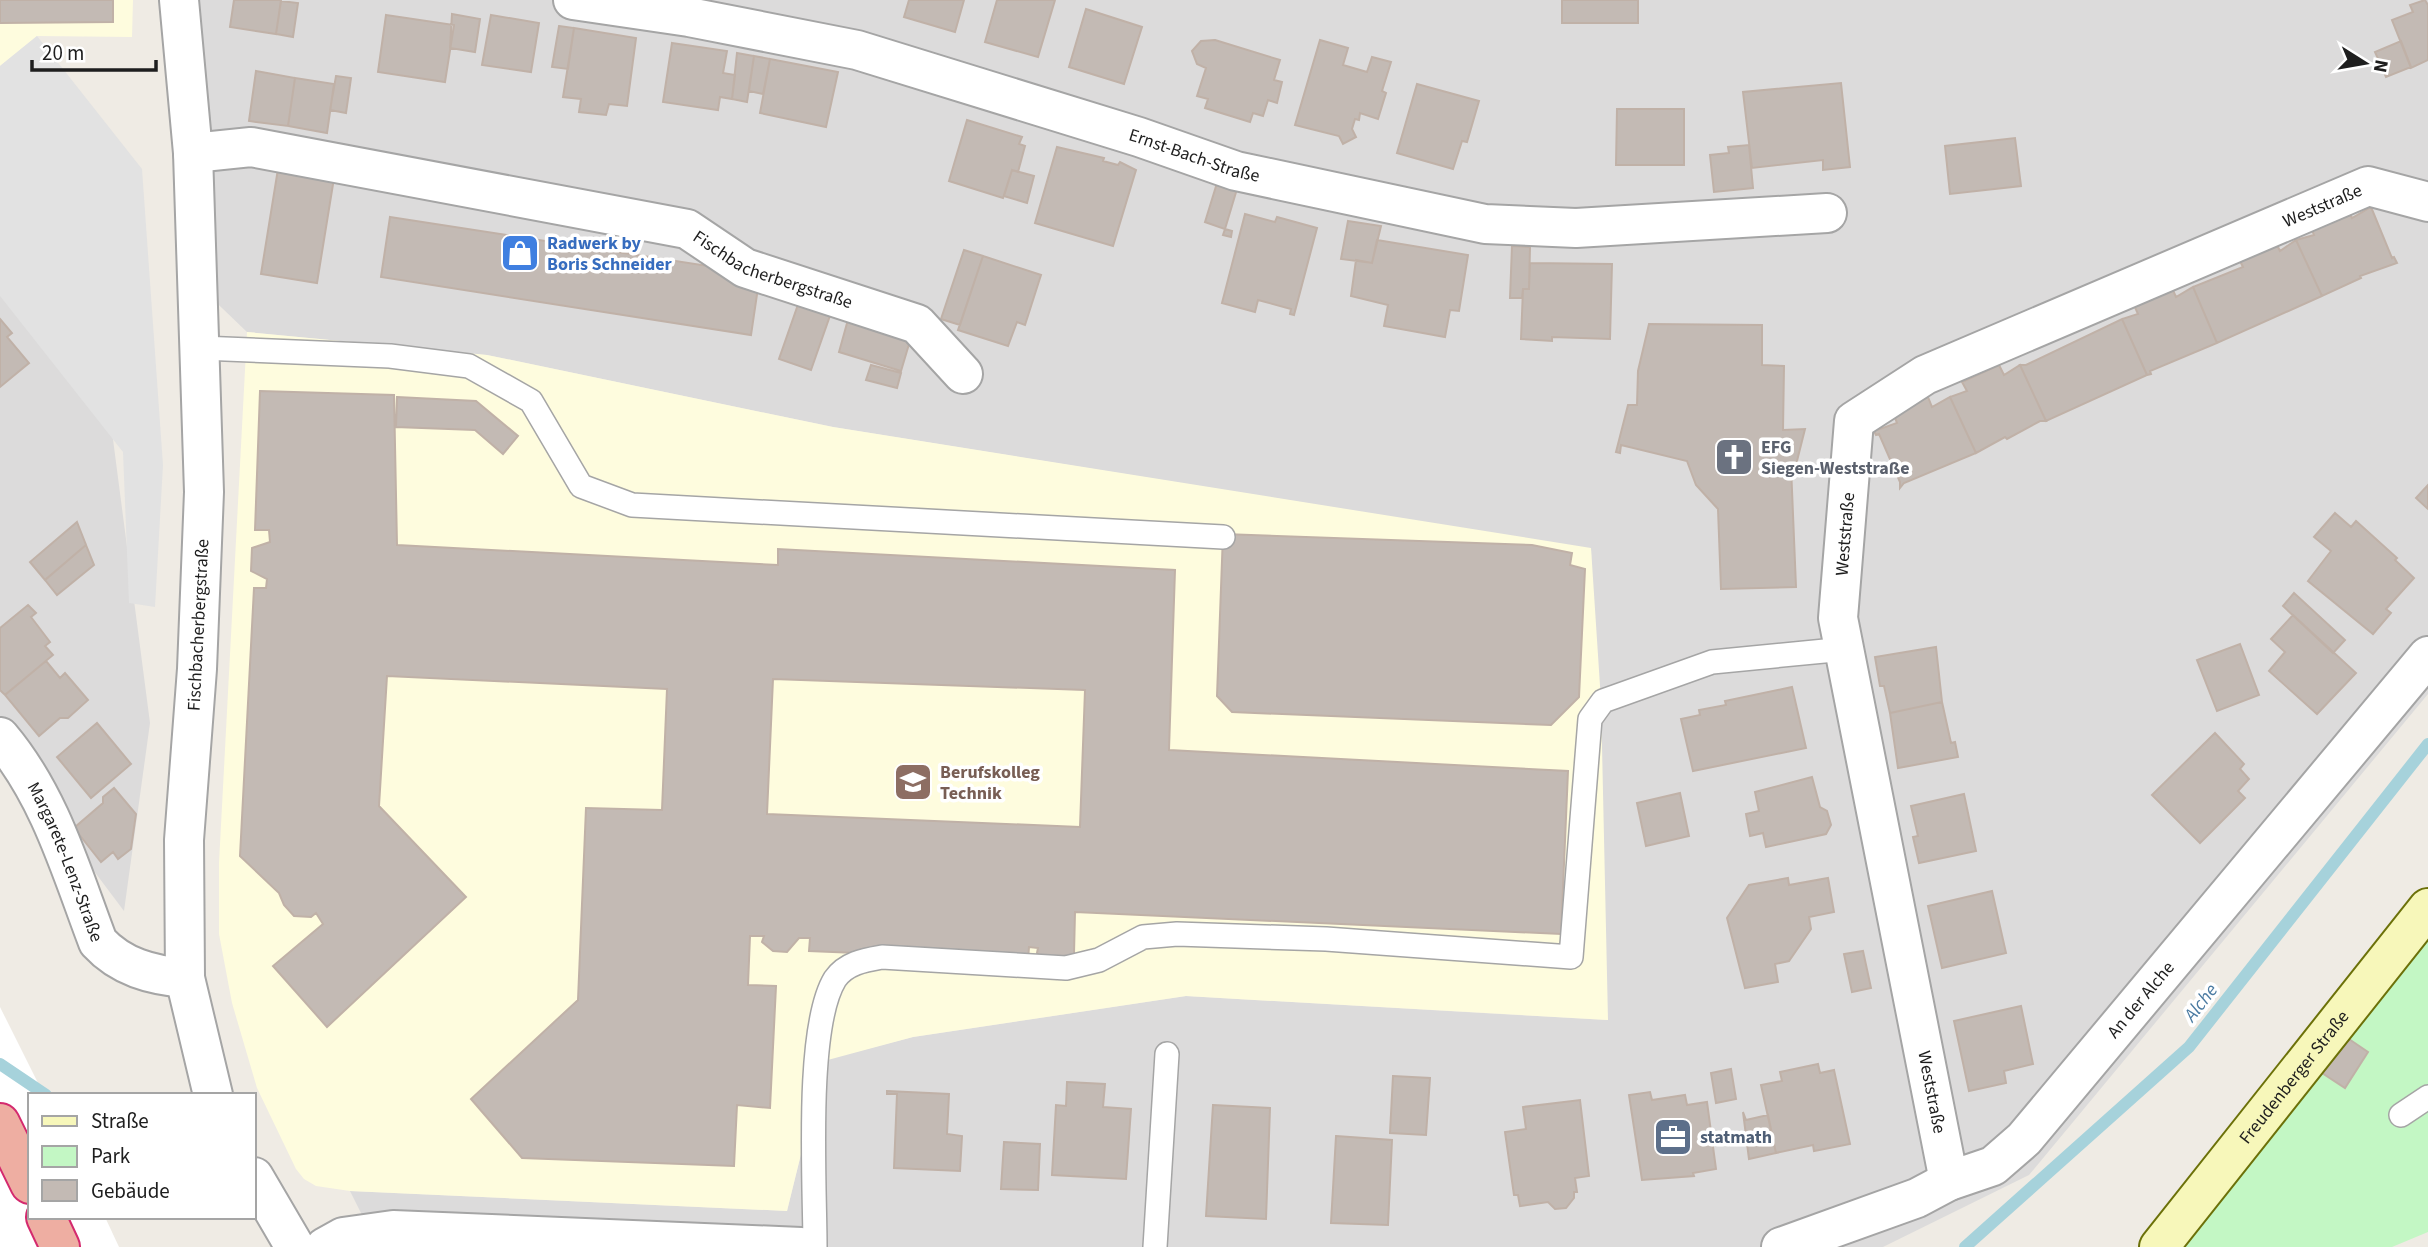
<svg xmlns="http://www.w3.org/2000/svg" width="2428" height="1247" font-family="'Source Sans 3',sans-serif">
  <rect width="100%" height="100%" fill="#efebe4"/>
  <path fill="#dcdbdb" d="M179 0H2428V694L2029 1175 1883 1247H378L350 1191 787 1211 824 1060 913 1037 1186 996 1607 1020 1591 549 833 427 487 355 247 332 198 285Z
    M0 258 111 424 150 723 124 911 0 746Z"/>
  <path fill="#fefcde" d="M0 0H133L132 37 37 36 0 66Z
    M247 332 487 355 833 427 1591 548 1601 701 1608 1020 1186 996 913 1037 824 1061 787 1211 350 1191 316 1186 304 1179 296 1169 257 1088 232 1003 219 934V863Z"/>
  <path fill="#c3f7c4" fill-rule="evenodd" d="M2428 928V1232L2392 1247H2159ZM2343 1036 2368 1053 2345 1088 2319 1071Z"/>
  <path fill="#e2e2e2" d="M37 36 142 169 163 465 155 607 129 603 123 452 0 296V66Z"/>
  <path fill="#fff" d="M0 1007 44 1095H30V1217H105L119 1247H0Z"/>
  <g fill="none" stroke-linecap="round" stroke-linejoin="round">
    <path stroke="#a6d2db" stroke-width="12" d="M0 1064 46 1095
      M1965 1247 2189 1047 2428 744"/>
  </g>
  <path fill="#c3bab4" stroke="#c0b1a7" stroke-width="2" fill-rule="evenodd" d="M0 0H113V22L0 23Z
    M234 0H281L276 34 230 27Z
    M909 0H964L955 32 904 17Z
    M997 0H1055L1038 57 985 42Z
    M1562 0H1638V23H1562Z
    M2425 0 2428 5V60L2411 68 2392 20 2413 12 2410 5Z
    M281 1 298 3 293 37 276 34Z
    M1086 9 1142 27 1124 84 1069 67Z
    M452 14 480 19 475 52 450 48Z
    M386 15 454 25 445 82 378 72Z
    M491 15 539 23 531 72 482 65Z
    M559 26 574 28 568 69 552 67Z
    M574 28 636 38 627 106 609 104 606 115 579 112 581 99 563 97Z
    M1215 40 1280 60 1274 80 1282 82 1277 103 1268 100 1263 116 1253 113 1250 122 1205 108 1208 99 1197 96 1206 68 1197 64 1192 51 1201 41Z
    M1320 40 1348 48 1343 65 1367 72 1372 57 1391 62 1382 91 1386 93 1378 119 1360 113 1359 120 1355 119 1352 129 1356 137 1343 144 1339 136 1295 125Z
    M2401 41 2411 67 2386 77 2375 52Z
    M672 43 727 51 723 73 735 75 732 99 720 97 718 110 663 102Z
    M737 53 754 56 747 102 732 99Z
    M754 56 770 59 763 94 749 91Z
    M770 59 838 72 826 127 760 113Z
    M256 71 295 78 288 126 249 121Z
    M336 76 351 78 346 113 330 110Z
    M295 78 334 84 327 133 288 126Z
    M1841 83 1850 167 1823 170V160L1752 168 1743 92Z
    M1417 84 1479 101 1467 142 1462 141 1453 169 1397 153Z
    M1617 109H1684V165H1616Z
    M967 120 1022 137 1019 144 1025 146 1018 172 1012 170 1003 198 949 181Z
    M2015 138 2021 186 1950 194 1945 146Z
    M1749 145 1753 188 1714 192 1710 155 1729 153 1728 147Z
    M1057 147 1104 158 1103 161 1118 165 1120 162 1136 170 1113 246 1035 223Z
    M278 169 334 178 317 283 261 274Z
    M1012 170 1034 176 1027 203 1004 196Z
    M1217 183 1237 189 1225 229 1232 231 1231 237 1223 235 1225 229 1205 222Z
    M2371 207 2392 258 2394 257 2397 263 2360 276 2361 278 2322 296 2296 240 2314 235 2310 225 2347 209 2352 218Z
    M1245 214 1275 222 1277 217 1317 228 1294 315 1290 314 1291 309 1258 300 1255 312 1222 303Z
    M390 217 760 274 751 335 381 277Z
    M1348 221 1381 226 1372 263 1341 259Z
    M1377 240 1468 255 1459 311 1450 310 1445 337 1384 326 1388 305 1351 296 1356 260 1372 263Z
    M2296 240 2322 296 2217 343 2193 287 2243 267 2238 257 2275 241 2280 251Z
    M1512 246 1530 247 1529 289H1523L1522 298H1510Z
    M964 250 983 256 960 325 941 319Z
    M983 256 1041 275 1025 325 1017 322 1008 346 958 330Z
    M1530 263 1612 264 1610 339 1552 337V341L1521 339 1523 289H1529Z
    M2193 287 2217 343 2150 371 2151 374 2147 375 2122 319 2138 314 2134 305 2172 288 2176 297Z
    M801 296 833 307 811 370 779 359Z
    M849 316 912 334 901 371 839 352Z
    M0 319 12 333 7 337 29 363 0 387Z
    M2122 319 2147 375 2046 421 2020 365H2026Z
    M1649 324 1762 325V365L1784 366 1783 430 1805 429 1796 465 1791 466 1796 587 1721 589 1718 509 1696 485 1687 461 1621 445 1620 453 1616 452 1628 405H1637L1638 371Z
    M871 365 901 373 897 388 866 380Z
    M1999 365 2004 375 2020 365 2046 421H2040L2007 439 2005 437 1976 453 1950 397 1967 391 1962 382Z
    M260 391 394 395 397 545 778 565V549L1175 570 1169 750 1568 771 1561 934 1075 912 1074 954 1060 966 1047 964 1037 953 1038 948 1029 947 1028 960 809 951 810 938H799L787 952 773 951 762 942 764 936H750L748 985 776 986 770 1108 737 1105 734 1166 522 1158 471 1099 578 1000 586 808 662 810 667 689 387 676 379 806 466 897 327 1027 273 966 323 924 316 913 311 917 294 916 284 905 279 893 240 856 254 588H266L267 579 251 571 252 548 270 542 269 530H255ZM773 679 1085 690 1080 827 767 814Z
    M397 397 476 401 518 436 503 454 475 430 396 427Z
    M1928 397 1932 407 1950 397 1976 453 1904 483 1900 488V482L1879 434 1876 435 1874 431 1897 423 1893 413Z
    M2428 485V509L2416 498Z
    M2335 513 2351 527 2356 521 2397 558 2395 560 2414 578 2386 609 2391 613 2373 634 2308 581 2331 551 2314 537Z
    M77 522 86 545 45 580 30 562Z
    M1223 534 1532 545 1572 553 1570 565 1585 569 1579 697 1551 725 1232 712 1217 696Z
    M86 545 94 565 57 595 45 580Z
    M2294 593 2345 640 2333 653 2283 606Z
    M28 605 36 613 31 617 50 642 45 646 53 655 5 695 0 690V628Z
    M2293 615 2356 673 2317 714 2269 671 2285 652 2271 639Z
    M2240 644 2259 695 2217 711 2197 660Z
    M1936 647 1942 702 1890 713 1884 686H1880L1875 657Z
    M46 661 60 678 65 673 88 700 68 718H60L39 736 5 695Z
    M1792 687 1806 748 1693 771 1681 719 1700 715 1699 710 1726 705 1725 701Z
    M1942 702 1951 743 1955 742 1958 757 1898 768 1890 713Z
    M97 723 131 764 91 798 57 757Z
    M2215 733 2244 764 2240 769 2249 779 2238 791 2245 798 2200 843 2152 795Z
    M1812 777 1820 807 1827 811 1831 825 1826 834 1766 847 1763 833 1750 836 1746 814 1759 811 1755 792Z
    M114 788 136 814 131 849 118 859 113 852 101 862 74 828 103 803V797Z
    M1680 793 1689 836 1646 846 1637 803Z
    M1964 794 1976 851 1919 863 1913 837 1918 836 1911 806Z
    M1788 878 1789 885 1828 878 1834 912 1809 917 1811 929 1789 961 1775 964 1778 982 1745 988 1727 918 1749 885Z
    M1992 891 2006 953 1942 968 1928 906Z
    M1863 951 1871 988 1852 992 1844 954Z
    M2021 1006 2033 1064 2004 1071 2006 1083 1969 1091 1954 1021Z
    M2343 1035 2368 1052 2345 1088 2319 1071Z
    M1818 1064 1820 1073 1834 1070 1850 1144 1814 1151 1813 1145 1776 1153 1761 1085 1782 1081 1780 1072Z
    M1731 1069 1736 1099 1716 1103 1711 1073Z
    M1393 1076 1430 1078 1426 1135 1390 1133Z
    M1067 1082 1105 1084 1103 1107 1131 1109 1126 1179 1052 1175 1056 1105 1066 1106Z
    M887 1091 949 1094 947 1134 962 1136 960 1171 894 1168 897 1094H887Z
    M1650 1092 1652 1100 1685 1095 1687 1105 1707 1102 1716 1169 1693 1173 1694 1176 1642 1180 1629 1095Z
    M1580 1100 1589 1176 1575 1178 1577 1192H1574V1198L1566 1208 1555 1209 1548 1202 1520 1206 1518 1195H1514L1505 1132 1526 1129 1523 1107Z
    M1213 1105 1270 1108 1266 1219 1206 1216Z
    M1743 1112 1746 1120 1768 1115 1776 1153 1749 1159Z
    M1336 1136 1392 1140 1388 1225 1331 1223Z
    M1004 1142 1040 1144 1038 1190 1001 1189Z"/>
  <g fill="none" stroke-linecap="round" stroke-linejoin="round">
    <defs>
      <path id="service" d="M201 348 390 356 469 366 531 401 581 486 632 505 1223 537
        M2401 1115 2428 1097
        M815 1247C815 1185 805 1028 835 979 846 963 865 960 882 957L1066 968 1099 960 1143 937 1177 934 1326 939 1571 957 1590 719 1603 701 1712 662 1845 649
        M1155 1247 1167 1054"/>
      <g id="minor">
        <path id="s1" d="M573 0 689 17 857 50 1139 137 1236 171 1485 224 1576 228 1827 213"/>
        <path id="s2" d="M193 153 251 147 687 229 745 268 917 324 963 374"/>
        <path id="s3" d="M0 737C50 796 71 871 98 942 121 967 151 975 185 978"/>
        <path id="s4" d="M1949 1181 1838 618 1854 421 1925 375 2368 186 2428 202"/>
        <path d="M325 1247 343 1237 393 1230 801 1247"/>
        <path id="s5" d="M1781 1247 1917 1198 1949 1181 1993 1166 2024 1139 2428 656"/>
      </g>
      <path id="tertiary" d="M179 0 193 153 204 492 197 669 184 840 185 978 213 1095
        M254 1177 295 1247"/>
      <g id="secondary">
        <path id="s6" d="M2159 1247 2428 908"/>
      </g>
      <path id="trunk" d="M0 1123 30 1184
        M46 1217 60 1247"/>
    </defs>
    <use href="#service" stroke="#a5a5a5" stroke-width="26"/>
    <use href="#minor" stroke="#a5a5a5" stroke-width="42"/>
    <use href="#tertiary" stroke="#a5a5a5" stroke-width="42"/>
    <use href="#secondary" stroke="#6c7109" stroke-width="42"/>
    <use href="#trunk" stroke="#d42a6e" stroke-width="42"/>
    <use href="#service" stroke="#fff" stroke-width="23"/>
    <use href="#minor" stroke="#fff" stroke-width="38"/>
    <use href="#tertiary" stroke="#fff" stroke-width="38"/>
    <use href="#secondary" stroke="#f7f7ba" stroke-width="38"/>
    <use href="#trunk" stroke="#eeaea2" stroke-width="38"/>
  </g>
  <defs>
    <symbol id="shop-square" viewBox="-11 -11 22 22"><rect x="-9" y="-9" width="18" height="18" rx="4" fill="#3f7fe0" stroke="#fff"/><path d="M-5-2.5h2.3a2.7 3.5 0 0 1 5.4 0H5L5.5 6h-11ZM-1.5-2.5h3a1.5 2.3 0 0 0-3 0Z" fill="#fff"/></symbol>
    <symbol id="church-square" viewBox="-11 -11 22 22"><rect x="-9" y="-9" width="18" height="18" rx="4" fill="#6b7280" stroke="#fff"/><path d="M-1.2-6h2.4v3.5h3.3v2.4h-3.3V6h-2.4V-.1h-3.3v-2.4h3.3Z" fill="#fff"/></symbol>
    <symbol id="school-square" viewBox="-11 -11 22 22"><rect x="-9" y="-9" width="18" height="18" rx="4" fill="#8d6e63" stroke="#fff"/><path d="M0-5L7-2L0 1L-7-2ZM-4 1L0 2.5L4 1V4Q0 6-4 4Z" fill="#fff"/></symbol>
    <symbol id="office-square" viewBox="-11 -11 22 22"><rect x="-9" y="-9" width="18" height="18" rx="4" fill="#5c6f8a" stroke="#fff"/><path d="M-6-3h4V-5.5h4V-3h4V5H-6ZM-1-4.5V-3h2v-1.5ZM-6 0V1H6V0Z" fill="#fff"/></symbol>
  </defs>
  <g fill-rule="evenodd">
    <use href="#shop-square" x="498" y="231" width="44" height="44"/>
    <use href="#church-square" x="1712" y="435" width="44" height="44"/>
    <use href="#school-square" x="891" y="760" width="44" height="44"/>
    <use href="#office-square" x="1651" y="1115" width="44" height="44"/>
  </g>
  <g text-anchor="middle" stroke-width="7" stroke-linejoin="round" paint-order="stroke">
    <g font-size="18" fill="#1e1e1e" stroke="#fff">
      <text dy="6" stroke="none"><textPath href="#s1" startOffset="642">Ernst-Bach-Straße</textPath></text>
      <text dy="6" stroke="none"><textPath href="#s4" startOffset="1288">Weststraße</textPath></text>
      <text dy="6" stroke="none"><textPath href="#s2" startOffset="598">Fischbacherbergstraße</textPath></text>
      <text dy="6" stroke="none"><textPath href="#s4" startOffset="658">Weststraße</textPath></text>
      <text transform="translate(198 625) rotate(-87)" y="6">Fischbacherbergstraße</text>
      <text dy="6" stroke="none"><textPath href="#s3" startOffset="142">Margarete-Lenz-Straße</textPath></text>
      <text dy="6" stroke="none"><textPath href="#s5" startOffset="450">An der Alche</textPath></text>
      <text dy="6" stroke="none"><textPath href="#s6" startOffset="217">Freudenberger Straße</textPath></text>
      <text transform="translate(1932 1092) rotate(79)" y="6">Weststraße</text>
    </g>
    <g font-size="18" font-weight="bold" fill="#366cbe" stroke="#fff" text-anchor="start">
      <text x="547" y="249">Radwerk by<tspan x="547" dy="21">Boris Schneider</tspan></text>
    </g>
    <g font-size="18" font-weight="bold" fill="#5b616d" stroke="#fff" text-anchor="start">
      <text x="1761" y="453">EFG<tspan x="1761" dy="21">Siegen-Weststraße</tspan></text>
    </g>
    <g font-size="18" font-weight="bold" fill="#785e54" stroke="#fff" text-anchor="start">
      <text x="940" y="778">Berufskolleg<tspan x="940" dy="21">Technik</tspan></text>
    </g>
    <g font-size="18" font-weight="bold" fill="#4e5e75" stroke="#fff" text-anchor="start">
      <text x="1700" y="1143">statmath</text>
    </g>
    <g font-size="19" font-style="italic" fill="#4b7ba2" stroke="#fff">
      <text transform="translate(2200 1002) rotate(-52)" y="7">Alche</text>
    </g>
  </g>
  <rect x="28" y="1093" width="228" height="126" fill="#ffffff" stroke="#a5a5a5" stroke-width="2"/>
  <rect x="42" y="1116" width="35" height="10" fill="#f7f7ba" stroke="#a5a5a5" stroke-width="2"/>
  <text x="91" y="1128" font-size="21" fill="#1e1e1e">Straße</text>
  <rect x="42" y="1146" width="35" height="21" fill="#c3f7c4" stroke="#a5a5a5" stroke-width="2"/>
  <text x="91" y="1163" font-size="21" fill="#1e1e1e">Park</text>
  <rect x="42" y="1180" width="35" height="21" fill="#c3bab4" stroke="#a5a5a5" stroke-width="2"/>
  <text x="91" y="1198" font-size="21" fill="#1e1e1e">Gebäude</text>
  <g transform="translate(2365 63) rotate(101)" stroke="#ffffff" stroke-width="5" paint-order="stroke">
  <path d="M0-5L12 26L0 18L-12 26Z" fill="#1e1e1e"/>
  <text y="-10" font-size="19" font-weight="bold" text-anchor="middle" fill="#1e1e1e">N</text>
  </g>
  <path d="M32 60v10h124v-10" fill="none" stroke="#1e1e1e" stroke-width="3.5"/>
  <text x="42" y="60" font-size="21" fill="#1e1e1e" stroke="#ffffff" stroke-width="5" paint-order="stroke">20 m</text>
</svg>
